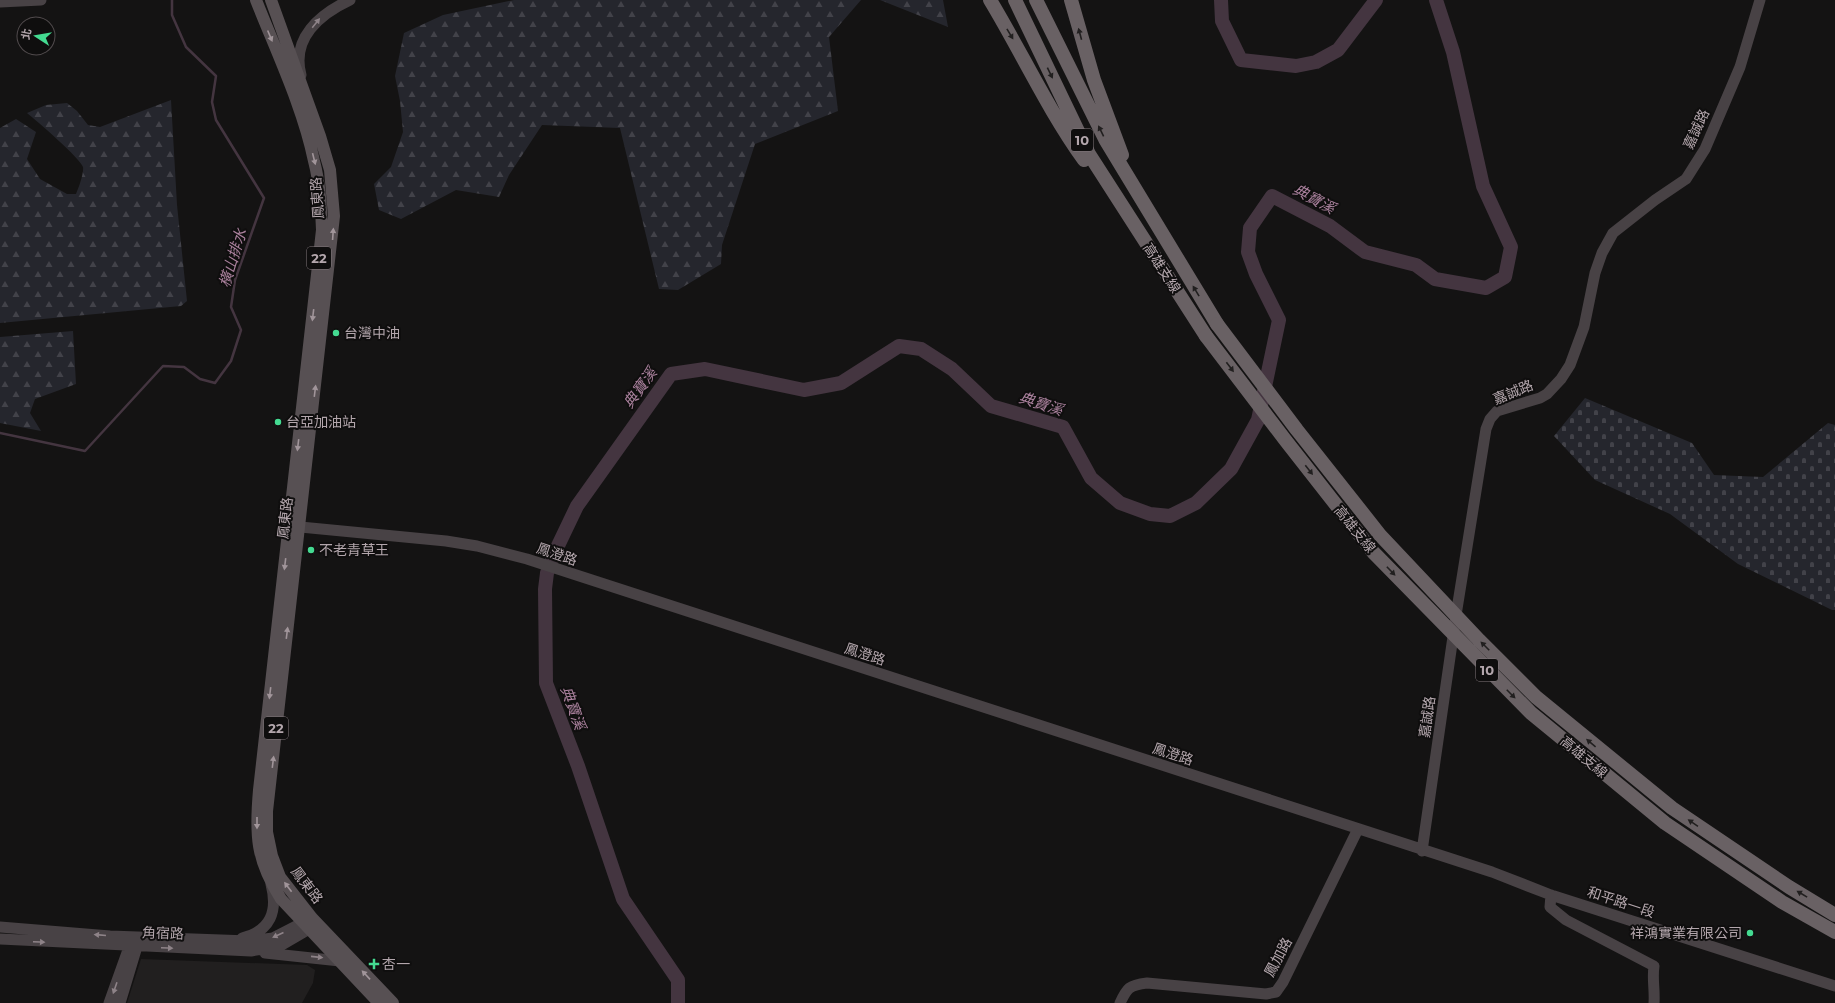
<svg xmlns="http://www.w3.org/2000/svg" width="1835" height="1003" font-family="Montserrat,'Noto Sans TC',sans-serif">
  <defs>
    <pattern id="forest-firs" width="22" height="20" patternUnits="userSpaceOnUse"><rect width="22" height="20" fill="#25262d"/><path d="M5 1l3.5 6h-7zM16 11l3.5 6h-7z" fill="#424249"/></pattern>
    <pattern id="cemetery-stones" width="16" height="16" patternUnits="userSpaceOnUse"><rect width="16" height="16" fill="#25262d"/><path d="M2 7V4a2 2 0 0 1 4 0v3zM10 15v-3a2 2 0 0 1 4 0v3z" fill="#424249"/></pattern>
  </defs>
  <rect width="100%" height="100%" fill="#141313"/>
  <path fill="#211f1f" d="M141 959 307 965 315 970 313 983 302 1003H127Z"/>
  <path fill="url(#forest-firs)" d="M514 0H861L829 37 838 111 755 144 722 245 721 264 678 290 659 289 620 128 542 125 509 175 499 197 456 190 401 219 379 210 374 184 391 167 403 132 400 101 395 76 404 33 443 15Z
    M880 0H943L948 27Z
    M171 100 177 205 187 301 181 306 0 323V128L16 119 36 132 27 159 40 179 67 194H76C79 187 84 173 83 167 81 159 36 120 27 113L46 105 67 103 77 111 88 125 100 127Z
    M73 331 76 384 35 399 30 413 41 431 0 423V337Z"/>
  <path fill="url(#cemetery-stones)" d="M1585 398 1692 443 1714 475 1763 477 1828 423 1835 425V610H1832L1738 564 1670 514 1595 480 1554 436Z"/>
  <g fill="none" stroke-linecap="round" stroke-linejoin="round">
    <path stroke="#443540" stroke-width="2.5" d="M0 433 85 451 163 366 184 367 200 379 215 383 231 361 241 330 231 307 235 280 264 198 216 120 212 102 216 76 186 47 172 15V0"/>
    <path stroke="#443540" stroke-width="14" d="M1221 0 1222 21 1241 60 1296 66 1316 62 1338 50 1376 0
      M678 1003V980L623 899 578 766 546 683 545 589 547 573 555 552 577 506 671 374 705 369 804 390 841 383 899 346 921 349 952 369 991 406 1063 427 1091 478 1120 503 1150 514 1170 516 1196 503 1231 469 1258 420 1279 320 1256 274 1248 252 1250 228 1272 196 1330 226 1365 252 1416 265 1435 279 1486 288 1505 277 1511 247 1483 186 1453 52 1436 0"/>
    <path stroke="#484245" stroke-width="11" d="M0 2 41 0
      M301 75C291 38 320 14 350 0
      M290 526 446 541 477 546 527 559 1492 872 1551 895 1835 986
      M1422 851 1457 609 1486 429 1490 419 1497 411 1540 398 1547 394 1561 379 1570 365 1584 327 1595 273 1602 253 1613 233 1655 200 1686 179 1705 149 1740 67 1760 0
      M1551 895 1550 907 1566 920 1654 966C1652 979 1655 990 1654 1003
      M0 927 110 936 249 941 273 938 310 919
      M242 938C271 931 278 911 271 884
      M0 939 251 951 280 946 316 925
      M265 953 340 961
      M109 1003 129 947V940
      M120 1003 139 940
      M1120 1003C1127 988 1129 985 1147 983L1266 994 1276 992 1283 982 1358 829"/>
    <path stroke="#575053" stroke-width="12" d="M256 0C276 51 303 107 314 161 320 184 321 207 322 230L259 790C255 835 256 860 281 899L379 1003
      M271 0 320 136 330 170 334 216 267 811V832L272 856 280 877 312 918 393 1003"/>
    <path stroke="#696164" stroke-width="14" d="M990 0C1022 53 1048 110 1084 160
      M1015 0 1089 154 1206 336
      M1036 0 1105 139 1217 324
      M1071 0 1094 80 1122 155"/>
    <path stroke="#696164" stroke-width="14" d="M1217 324 1297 430 1380 535 1479 640 1536 697 1672 808 1789 887 1835 915
      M1206 336 1286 441 1373 552 1531 713 1665 823 1782 902 1835 932"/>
  </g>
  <defs><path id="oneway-solid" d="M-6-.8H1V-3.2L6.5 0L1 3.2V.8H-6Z"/></defs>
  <g fill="#8e8388">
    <use href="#oneway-solid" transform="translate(316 23) rotate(-51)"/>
    <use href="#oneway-solid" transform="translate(100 935) rotate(-175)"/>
    <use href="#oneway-solid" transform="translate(278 935) rotate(156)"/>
    <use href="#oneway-solid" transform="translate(39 942) rotate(3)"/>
    <use href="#oneway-solid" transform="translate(167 948) rotate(2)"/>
    <use href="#oneway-solid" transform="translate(317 957) rotate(6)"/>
    <use href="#oneway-solid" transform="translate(115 988) rotate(109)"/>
  </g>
  <g fill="#211f1f">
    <use href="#oneway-solid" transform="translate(1010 34) rotate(59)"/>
    <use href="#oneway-solid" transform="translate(1080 34) rotate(-105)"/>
    <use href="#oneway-solid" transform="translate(1050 73) rotate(64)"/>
    <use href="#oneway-solid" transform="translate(1101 131) rotate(-116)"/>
    <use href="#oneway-solid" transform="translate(1196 291) rotate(-121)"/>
    <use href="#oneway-solid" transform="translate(1230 367) rotate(53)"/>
    <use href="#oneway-solid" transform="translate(1309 470) rotate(52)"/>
    <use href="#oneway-solid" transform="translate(1391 571) rotate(46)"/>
    <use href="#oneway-solid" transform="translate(1485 646) rotate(-135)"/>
    <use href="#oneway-solid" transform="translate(1511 694) rotate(45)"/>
    <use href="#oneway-solid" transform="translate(1591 743) rotate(-140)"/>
    <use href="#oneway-solid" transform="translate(1693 823) rotate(-146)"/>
    <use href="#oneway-solid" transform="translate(1802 894) rotate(-149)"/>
  </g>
  <g fill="#a1959a">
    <use href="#oneway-solid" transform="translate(270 36) rotate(67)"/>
    <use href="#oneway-solid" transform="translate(314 159) rotate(76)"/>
    <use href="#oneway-solid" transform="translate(333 234) rotate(-86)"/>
    <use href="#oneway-solid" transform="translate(313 315) rotate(97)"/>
    <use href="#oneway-solid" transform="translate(315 391) rotate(-83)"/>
    <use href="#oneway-solid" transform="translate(298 445) rotate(97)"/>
    <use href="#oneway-solid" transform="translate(285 564) rotate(97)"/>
    <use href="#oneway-solid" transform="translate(287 633) rotate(-83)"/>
    <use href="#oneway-solid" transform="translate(270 693) rotate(97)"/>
    <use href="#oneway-solid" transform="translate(273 762) rotate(-83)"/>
    <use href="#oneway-solid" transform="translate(257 823) rotate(90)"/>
    <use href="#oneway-solid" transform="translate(288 887) rotate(-127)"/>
    <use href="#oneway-solid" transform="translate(366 975) rotate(-133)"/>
  </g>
  <g fill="#44da91" stroke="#0f0e0e" stroke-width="1.5">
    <circle cx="336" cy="333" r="4"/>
    <circle cx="278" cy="422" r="4"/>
    <circle cx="311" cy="550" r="4"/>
    <circle cx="1750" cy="933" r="4"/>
    <path d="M372 958h4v4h4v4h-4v4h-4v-4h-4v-4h4z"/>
  </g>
  <g text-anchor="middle" stroke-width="4" stroke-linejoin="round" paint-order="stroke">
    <g fill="#0f0e0e" stroke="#82787d" stroke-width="1">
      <rect x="1071" y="129" width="22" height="22" rx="3"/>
      <rect x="307" y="247" width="24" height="22" rx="3"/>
      <rect x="1476" y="659" width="22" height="22" rx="3"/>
      <rect x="264" y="717" width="24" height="22" rx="3"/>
    </g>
    <g font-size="13" font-weight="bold" fill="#b3a6ac">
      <text x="1082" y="145">10</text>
      <text x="319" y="263">22</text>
      <text x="1487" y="675">10</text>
      <text x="276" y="733">22</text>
    </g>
    <g font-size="14" fill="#b3a6ac" stroke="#0f0e0e">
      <text transform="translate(1696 129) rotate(-65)" y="5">嘉誠路</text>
      <text transform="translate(317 198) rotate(-94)" y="5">鳳東路</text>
      <text transform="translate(1162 268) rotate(57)" y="5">高雄支線</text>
      <text transform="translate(1513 392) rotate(-22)" y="5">嘉誠路</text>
      <text transform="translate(285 518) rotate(-83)" y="5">鳳東路</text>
      <text transform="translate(1355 529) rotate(51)" y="5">高雄支線</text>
      <text transform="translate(557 554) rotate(19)" y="5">鳳澄路</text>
      <text transform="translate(865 654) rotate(18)" y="5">鳳澄路</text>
      <text transform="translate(1427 717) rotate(-82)" y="5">嘉誠路</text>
      <text transform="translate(1173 754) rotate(18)" y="5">鳳澄路</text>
      <text transform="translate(1584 757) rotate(40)" y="5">高雄支線</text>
      <text transform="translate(307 885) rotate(53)" y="5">鳳東路</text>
      <text transform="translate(1621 902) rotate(18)" y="5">和平路一段</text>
      <text transform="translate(163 933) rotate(2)" y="5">角宿路</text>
      <text transform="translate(1278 957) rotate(-62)" y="5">鳳加路</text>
    </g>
    <g font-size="14" fill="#b3a6ac" stroke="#0f0e0e" text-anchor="start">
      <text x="344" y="338">台灣中油</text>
      <text x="286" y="427">台亞加油站</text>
      <text x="319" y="555">不老青草王</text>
      <text x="1742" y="938" text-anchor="end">祥鴻實業有限公司</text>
      <text x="382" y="969">杏一</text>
    </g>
    <g font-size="15" font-style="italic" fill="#aa819d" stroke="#0f0e0e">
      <text transform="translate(1314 199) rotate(28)" y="5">典寶溪</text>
      <text transform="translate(233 258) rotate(-73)" y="5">橫山排水</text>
      <text transform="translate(640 388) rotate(-54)" y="5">典寶溪</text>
      <text transform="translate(1041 404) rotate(18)" y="5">典寶溪</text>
      <text transform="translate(573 708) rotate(70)" y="5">典寶溪</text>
    </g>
  </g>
  <g transform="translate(36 36) rotate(282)"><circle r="19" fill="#0f0e0e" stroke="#514b4d"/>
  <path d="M0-3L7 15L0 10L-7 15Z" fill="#44da91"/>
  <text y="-6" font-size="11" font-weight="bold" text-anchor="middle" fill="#b3a6ac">北</text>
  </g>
</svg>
